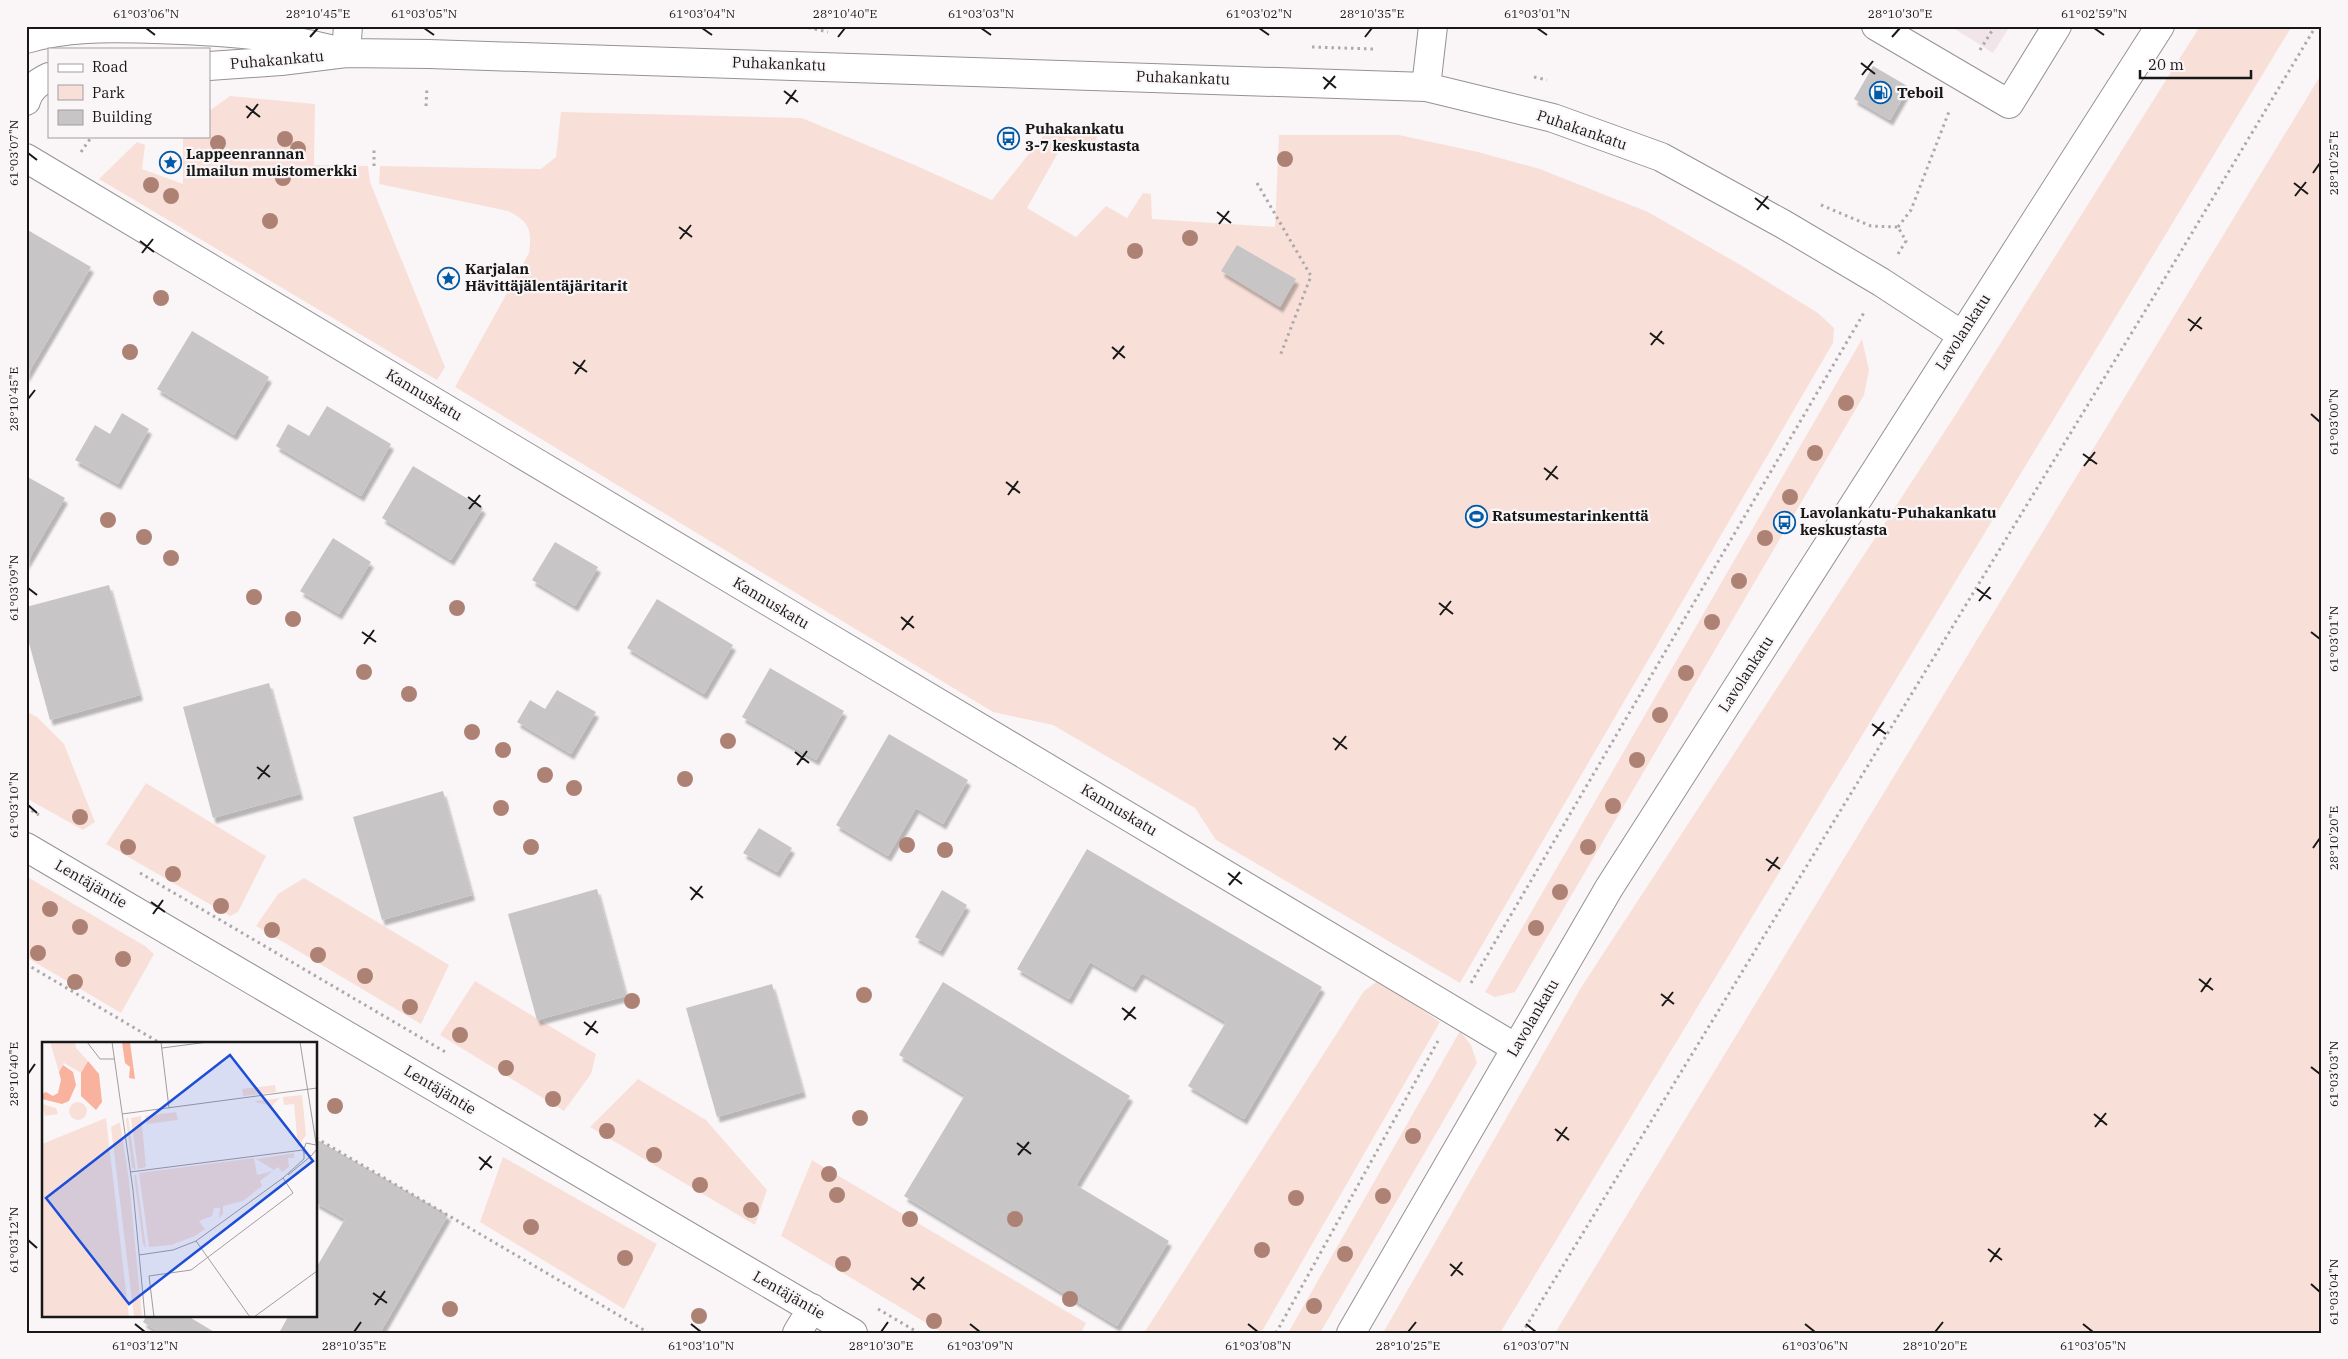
<svg xmlns="http://www.w3.org/2000/svg" width="2348" height="1359" font-family="'IBM Plex Serif',serif">
  <defs>
    <filter id="shadow"><feDropShadow dx="3" dy="5.5" stdDeviation="1" flood-color="#0004"/></filter>
  </defs>
  <rect width="100%" height="100%" fill="#faf6f8"/>
  <path fill="#f1e5e9" d="M1950 26H2010L1993 53Z"/>
  <path fill="#f8e0d9" d="M2200 26H2292L1500 1333H1383L1582 986 1956 414Z
    M2322 73V1333H1555Z
    M230 96 315 104 314 165 368 166 370 182 445 367 437 380 99 179 137 142 145 145 142 169 183 184V136H209V111Z
    M561 112 802 118 917 166 992 200 1044 135 1100 126 1092 153 1067 137 1027 208 1076 237 1106 206 1127 218 1143 193 1151 194 1152 219 1275 227 1279 135H1399L1478 152 1540 169 1648 212 1744 267 1818 313 1834 328 1833 343 1460 983 1216 840 1195 808 1053 725 993 712 455 387 529 253C532 230 530 222 508 211L379 184 380 166 541 169 556 157Z
    M1862 339 1869 370 1864 395 1515 992 1495 997 1485 992Z
    M26 711 37 717 64 744 95 822 83 830 26 798Z
    M146 783 266 856 238 912 230 916 106 844Z
    M26 876 145 946 154 954 121 1013 26 957Z
    M304 878 449 965 421 1024 256 926 278 894Z
    M1379 980 1440 1022 1261 1333H1144L1364 991Z
    M475 981 596 1054 591 1074 564 1111 440 1035Z
    M1460 1031 1471 1045 1477 1063 1320 1333H1288Z
    M638 1079 706 1120 767 1190 755 1225 590 1127Z
    M503 1157 657 1244 624 1309 480 1222Z
    M812 1160 1086 1323 1081 1333H943L781 1236Z"/>
  <path fill="#c8c5c7" filter="url(#shadow)" d="M1873 66 1909 87 1890 120 1854 99Z
    M26 229 91 267 26 377Z
    M1237 245 1296 279 1280 307 1221 271Z
    M192 331 269 377 234 435 157 389Z
    M327 406 391 444 361 496 276 446 288 424 309 436Z
    M122 413 149 429 118 484 75 460 95 425 110 434Z
    M413 466 483 508 451 560 382 518Z
    M26 476 65 498 26 564Z
    M333 538 371 562 339 614 300 591Z
    M555 542 598 567 575 606 532 580Z
    M109 585 140 695 50 720 26 632V607Z
    M657 599 733 645 704 694 627 648Z
    M770 668 844 711 816 760 742 717Z
    M269 683 300 794 213 818 183 707Z
    M557 690 596 712 571 754 517 722 530 700 545 709Z
    M889 734 968 780 943 824 916 808 888 856 836 825Z
    M443 791 472 895 382 920 353 817Z
    M759 828 792 848 777 872 743 853Z
    M1087 849 1322 987 1244 1119 1188 1086 1226 1022 1142 973 1133 987 1090 962 1069 999 1017 969Z
    M597 889 626 996 537 1020 508 914Z
    M942 890 967 905 940 951 915 937Z
    M943 982 1130 1096 1076 1185 1169 1241 1117 1326 904 1196 965 1095 899 1055Z
    M772 984 803 1092 717 1117 686 1008Z
    M316 1139 448 1215 380 1333H279L289 1315H316V1268L345 1219 316 1203Z
    M147 1315H186L216 1333H160L143 1322Z"/>
  <g fill="none" stroke-linecap="round" stroke-linejoin="round">
    <defs>
      <path id="minor" d="M1876 26 2009 104 2057 26
        M26 39C69 26 112 28 155 29 217 31 270 34 330 49
        M346 53 348 26
        M209 66 281 61 346 53 429 54 1426 87 1553 118 1661 157 1783 224 1881 282 1962 335
        M1426 87 1433 26
        M26 101C29 89 38 82 49 77
        M26 158 1516 1048
        M26 847 853 1333
        M797 1333 812 1308"/>
      <path id="major" d="M1351 1333 1609 888 2160 26"/>
    </defs>
    <use href="#minor" stroke="#959293" stroke-width="30"/>
    <use href="#major" stroke="#959293" stroke-width="30"/>
    <path stroke="#aca9aa" stroke-width="3" stroke-dasharray="2.5 4" stroke-linecap="butt" d="M802 26 828 32
      M1312 47 1373 49
      M1980 50 1995 26
      M1534 77 1547 80
      M426 106 427 87
      M81 152 92 136
      M374 166V149
      M1257 183 1311 276 1280 356
      M1821 205 1871 226 1898 227
      M1898 227 1911 210 1950 109
      M1898 254 1906 241 1898 227
      M26 807 39 815
      M140 873 447 1053
      M26 964 160 1043
      M1471 983 1865 311
      M316 1138 649 1333
      M878 1309 919 1333
      M1276 1333 1438 1041
      M1522 1333 2156 293 2316 26"/>
    <use href="#minor" stroke="#fff" stroke-width="28"/>
    <use href="#major" stroke="#fff" stroke-width="28"/>
  </g>
  <g fill="#ad8275">
    <circle cx="285" cy="139" r="8"/>
    <circle cx="218" cy="143" r="8"/>
    <circle cx="298" cy="149" r="8"/>
    <circle cx="1285" cy="159" r="8"/>
    <circle cx="283" cy="178" r="8"/>
    <circle cx="151" cy="185" r="8"/>
    <circle cx="171" cy="196" r="8"/>
    <circle cx="270" cy="221" r="8"/>
    <circle cx="1190" cy="238" r="8"/>
    <circle cx="1135" cy="251" r="8"/>
    <circle cx="161" cy="298" r="8"/>
    <circle cx="130" cy="352" r="8"/>
    <circle cx="1846" cy="403" r="8"/>
    <circle cx="1815" cy="453" r="8"/>
    <circle cx="1790" cy="497" r="8"/>
    <circle cx="108" cy="520" r="8"/>
    <circle cx="144" cy="537" r="8"/>
    <circle cx="1765" cy="538" r="8"/>
    <circle cx="171" cy="558" r="8"/>
    <circle cx="1739" cy="581" r="8"/>
    <circle cx="254" cy="597" r="8"/>
    <circle cx="457" cy="608" r="8"/>
    <circle cx="293" cy="619" r="8"/>
    <circle cx="1712" cy="622" r="8"/>
    <circle cx="364" cy="672" r="8"/>
    <circle cx="1686" cy="673" r="8"/>
    <circle cx="409" cy="694" r="8"/>
    <circle cx="1660" cy="715" r="8"/>
    <circle cx="472" cy="732" r="8"/>
    <circle cx="728" cy="741" r="8"/>
    <circle cx="503" cy="750" r="8"/>
    <circle cx="1637" cy="760" r="8"/>
    <circle cx="545" cy="775" r="8"/>
    <circle cx="685" cy="779" r="8"/>
    <circle cx="574" cy="788" r="8"/>
    <circle cx="1613" cy="806" r="8"/>
    <circle cx="501" cy="808" r="8"/>
    <circle cx="80" cy="817" r="8"/>
    <circle cx="907" cy="845" r="8"/>
    <circle cx="128" cy="847" r="8"/>
    <circle cx="531" cy="847" r="8"/>
    <circle cx="1588" cy="847" r="8"/>
    <circle cx="945" cy="850" r="8"/>
    <circle cx="173" cy="874" r="8"/>
    <circle cx="1560" cy="892" r="8"/>
    <circle cx="221" cy="906" r="8"/>
    <circle cx="50" cy="909" r="8"/>
    <circle cx="80" cy="927" r="8"/>
    <circle cx="1536" cy="928" r="8"/>
    <circle cx="272" cy="930" r="8"/>
    <circle cx="38" cy="953" r="8"/>
    <circle cx="318" cy="955" r="8"/>
    <circle cx="123" cy="959" r="8"/>
    <circle cx="365" cy="976" r="8"/>
    <circle cx="75" cy="982" r="8"/>
    <circle cx="864" cy="995" r="8"/>
    <circle cx="632" cy="1001" r="8"/>
    <circle cx="410" cy="1007" r="8"/>
    <circle cx="460" cy="1035" r="8"/>
    <circle cx="506" cy="1068" r="8"/>
    <circle cx="553" cy="1099" r="8"/>
    <circle cx="335" cy="1106" r="8"/>
    <circle cx="860" cy="1118" r="8"/>
    <circle cx="607" cy="1131" r="8"/>
    <circle cx="1413" cy="1136" r="8"/>
    <circle cx="654" cy="1155" r="8"/>
    <circle cx="829" cy="1174" r="8"/>
    <circle cx="700" cy="1185" r="8"/>
    <circle cx="837" cy="1195" r="8"/>
    <circle cx="1383" cy="1196" r="8"/>
    <circle cx="1296" cy="1198" r="8"/>
    <circle cx="751" cy="1210" r="8"/>
    <circle cx="910" cy="1219" r="8"/>
    <circle cx="1015" cy="1219" r="8"/>
    <circle cx="531" cy="1227" r="8"/>
    <circle cx="1262" cy="1250" r="8"/>
    <circle cx="1345" cy="1254" r="8"/>
    <circle cx="625" cy="1258" r="8"/>
    <circle cx="843" cy="1264" r="8"/>
    <circle cx="1070" cy="1299" r="8"/>
    <circle cx="1314" cy="1306" r="8"/>
    <circle cx="450" cy="1309" r="8"/>
    <circle cx="699" cy="1316" r="8"/>
    <circle cx="934" cy="1321" r="8"/>
  </g>
  <path fill="none" stroke="#191818" stroke-width="2" d="M146 28 155 35M424 28 434 35M702 28 712 35M981 28 991 35M1259 28 1269 35M1537 28 1547 35M2094 28 2104 35M310 37 318 28M838 37 845 28M1365 37 1372 28M1892 37 1900 28M1861 63 1875 74M1862 75 1873 61M1323 77 1336 88M1324 89 1335 76M784 91 798 102M786 104 796 90M246 106 260 117M247 118 258 104M28 153 37 160M2313 173 2320 163M2294 183 2308 194M2295 196 2306 182M1755 198 1769 209M1757 210 1768 196M1217 212 1231 223M1219 224 1229 211M679 227 692 237M680 239 691 225M140 241 154 252M142 253 153 239M2188 319 2202 329M2190 331 2201 317M1650 333 1664 344M1651 345 1662 331M1112 347 1125 358M1113 359 1124 346M573 362 587 372M575 374 585 360M28 399 35 390M2311 414 2320 422M2083 454 2097 464M2084 466 2095 452M1544 468 1558 479M1546 480 1557 466M1006 482 1020 493M1008 495 1018 481M468 497 481 507M469 509 480 495M28 588 37 595M1977 589 1991 599M1979 601 1990 587M1439 603 1453 614M1440 615 1451 601M901 617 914 628M902 630 913 616M362 632 376 642M2311 632 2320 639M364 644 374 630M1872 724 1886 734M1873 736 1884 722M1333 738 1347 749M1335 750 1346 736M795 752 809 763M797 765 807 751M257 767 270 777M258 779 269 765M28 805 37 813M2313 848 2320 838M1766 859 1780 869M1768 871 1778 857M1228 873 1242 884M1229 885 1240 872M690 887 703 898M691 900 702 886M151 902 165 912M153 914 163 900M2199 979 2213 990M2201 992 2211 978M1661 994 1674 1004M1662 1006 1673 992M1122 1008 1136 1019M1124 1020 1135 1007M584 1022 598 1033M586 1035 596 1021M2311 1067 2320 1074M28 1074 35 1064M2094 1114 2107 1125M2095 1127 2106 1113M1555 1129 1569 1140M1557 1141 1567 1127M1017 1143 1031 1154M1018 1155 1029 1142M479 1157 492 1168M480 1170 491 1156M28 1240 37 1248M1988 1249 2002 1260M1990 1262 2000 1248M1450 1264 1463 1275M1451 1276 1462 1262M911 1278 925 1289M2311 1284 2320 1292M913 1290 924 1277M373 1293 387 1303M375 1305 385 1291M135 1324 145 1332M691 1324 701 1332M970 1324 980 1332M1248 1324 1258 1332M1526 1324 1536 1332M1805 1324 1815 1332M2083 1324 2093 1332M354 1332 361 1322M881 1332 888 1322M1408 1332 1416 1322M1935 1332 1943 1322"/>
  <defs>
    <symbol id="fuel-ring" viewBox="-11 -11 22 22"><circle r="9.5" fill="#faf6f8" stroke="#005aa7" stroke-width="1.5"/><path d="M-5.5-6h7V0h2V4h1.3V-2.5L3-4.5l.8-.8L6-3V5H2.5V1h-1V6h-7ZM-4.2-4.7v3.2H.2V-4.7Z" fill="#005aa7"/></symbol>
    <symbol id="bus-ring" viewBox="-11 -11 22 22"><circle r="9.5" fill="#faf6f8" stroke="#005aa7" stroke-width="1.5"/><path d="M-5-6H5V4H4V6H2V4H-2V6H-4V4H-5ZM-3.5-4V0h7V-4ZM-3.5 1.2v1.5H-2V1.2ZM2 1.2v1.5H3.5V1.2Z" fill="#005aa7"/></symbol>
    <symbol id="sight-ring" viewBox="-11 -11 22 22"><circle r="9.5" fill="#faf6f8" stroke="#005aa7" stroke-width="1.5"/><path d="M0-6L1.8-2.2L6-1.7L2.9 1.2L3.7 5.4L0 3.3L-3.7 5.4L-2.9 1.2L-6-1.7L-1.8-2.2Z" fill="#005aa7"/></symbol>
    <symbol id="stadium-ring" viewBox="-11 -11 22 22"><circle r="9.5" fill="#faf6f8" stroke="#005aa7" stroke-width="1.5"/><path d="M0-5a6.5 5 0 1 0 0 10a6.5 5 0 1 0 0-10ZM-3.5-1.8h7v3.6h-7Z" fill="#005aa7"/></symbol>
  </defs>
  <g fill-rule="evenodd">
    <use href="#fuel-ring" x="1868" y="80" width="25" height="25"/>
    <use href="#bus-ring" x="996" y="126" width="25" height="25"/>
    <use href="#sight-ring" x="158" y="150" width="25" height="25"/>
    <use href="#sight-ring" x="436" y="266" width="25" height="25"/>
    <use href="#stadium-ring" x="1464" y="504" width="25" height="25"/>
    <use href="#bus-ring" x="1772" y="510" width="25" height="25"/>
  </g>
  <g text-anchor="middle" stroke-width="4.5" stroke-linejoin="round" paint-order="stroke">
    <g font-size="15" fill="#191818" stroke="#faf6f8">
      <text transform="translate(277 60) rotate(-5)" y="5">Puhakankatu</text>
      <text transform="translate(779 64) rotate(2)" y="5">Puhakankatu</text>
      <text transform="translate(1183 78) rotate(2)" y="5">Puhakankatu</text>
      <text transform="translate(1582 130) rotate(19)" y="5">Puhakankatu</text>
      <text transform="translate(1963 332) rotate(-57)" y="5">Lavolankatu</text>
      <text transform="translate(424 395) rotate(31)" y="5">Kannuskatu</text>
      <text transform="translate(771 603) rotate(31)" y="5">Kannuskatu</text>
      <text transform="translate(1746 674) rotate(-57)" y="5">Lavolankatu</text>
      <text transform="translate(1119 810) rotate(31)" y="5">Kannuskatu</text>
      <text transform="translate(91 884) rotate(30)" y="5">Lentäjäntie</text>
      <text transform="translate(1533 1018) rotate(-60)" y="5">Lavolankatu</text>
      <text transform="translate(440 1090) rotate(31)" y="5">Lentäjäntie</text>
      <text transform="translate(789 1295) rotate(30)" y="5">Lentäjäntie</text>
    </g>
    <g font-size="15" font-weight="bold" fill="#191818" stroke="#faf6f8" text-anchor="start">
      <text x="1897" y="98">Teboil</text>
      <text x="1025" y="134">Puhakankatu<tspan x="1025" dy="17">3-7 keskustasta</tspan></text>
      <text x="186" y="159">Lappeenrannan<tspan x="186" dy="17">ilmailun muistomerkki</tspan></text>
      <text x="465" y="274">Karjalan<tspan x="465" dy="17">Hävittäjälentäjäritarit</tspan></text>
      <text x="1800" y="518">Lavolankatu-Puhakankatu<tspan x="1800" dy="17">keskustasta</tspan></text>
      <text x="1492" y="521">Ratsumestarinkenttä</text>
    </g>
  </g>
  <g transform="translate(42 1042)">
    <rect width="275" height="275" fill="#faf6f8"/>
    <path d="M8 0H33L34 6 46 19 39 31 22 21 17 30ZM233 43 234 50 201 54 200 47ZM260 53 264 93 256 105 252 62 242 63 241 55ZM238 56 230 64 213 60 214 59ZM27 69a9 9 0 1 1 18 0a9 9 0 1 1-18 0ZM0 62 14 66 16 72 3 74ZM134 70 136 78 105 82 103 74ZM99 74 104 125 96 127 89 76ZM86 75 94 128 90 126 84 77ZM64 76 87 275H0V102ZM78 80 87 138 100 275H92L69 85ZM252 111V116H246L247 125 240 130 236 125 232 128 214 117ZM212 116 215 133 231 129 218 139 220 144 201 159 181 164V172L177 176 178 166H172L170 174 157 179 163 187 153 194 129 203 107 205 97 131ZM94 132 104 206 101 202 92 134Z" fill="#f8e0d9"/>
    <path d="M80 0H88L93 37 87 36 88 25 83 21ZM46 19 57 32 60 60 54 68 39 54V31ZM21 23 31 30 34 43 27 59 20 62 0 57V52L4 50 11 54 16 51 19 38 17 30Z" fill="#f9b29d"/>
    <path fill="none" stroke="#a09d9e" stroke-width="1" d="M45 0 58 17H72M70 0 91 148 103 275M119 0 127 66M258 0 275 107 269 114 261 110 264 101 274 103M120 6 166 0M80 72 275 46M88 130 261 108M246 133 269 114M154 199 208 275M97 213 131 208 154 199 241 136 262 117V111M112 275 107 234 149 228 251 151 241 136M212 275 275 229"/>
    <path fill="#1d4ed8" fill-opacity="0.15" stroke="#1d4ed8" stroke-width="2.5" d="M188 13 271 119 87 262 4 156Z"/>
    <rect width="275" height="275" fill="none" stroke="#191818" stroke-width="2.5"/>
  </g>
  <rect width="2348" height="1359" fill="none" stroke="#faf6f8" stroke-width="55"/>
  <rect x="48" y="48" width="162" height="90" fill="#faf6f8" stroke="#a09d9e"/>
  <rect x="58" y="64" width="25" height="8" fill="#ffffff" stroke="#a09d9e"/>
  <text x="92" y="72" font-size="15" fill="#191818">Road</text>
  <rect x="58" y="85" width="25" height="15" fill="#f8e0d9" stroke="#a09d9e"/>
  <text x="92" y="98" font-size="15" fill="#191818">Park</text>
  <rect x="58" y="110" width="25" height="15" fill="#c8c5c7" stroke="#a09d9e"/>
  <text x="92" y="122" font-size="15" fill="#191818">Building</text>
  <path d="M2140 70v8h111v-8" fill="none" stroke="#191818" stroke-width="2.5"/>
  <text x="2148" y="70" font-size="15" fill="#191818" stroke="#faf6f8" stroke-width="4" paint-order="stroke">20 m</text>
  <rect x="28" y="28" width="2292" height="1304" fill="none" stroke="#191818" stroke-width="2"/>
  <g font-size="12" text-anchor="middle" fill="#191818">
    <text x="146" y="18">61°03'06"N</text>
    <text x="318" y="18">28°10'45"E</text>
    <text x="424" y="18">61°03'05"N</text>
    <text x="702" y="18">61°03'04"N</text>
    <text x="845" y="18">28°10'40"E</text>
    <text x="981" y="18">61°03'03"N</text>
    <text x="1259" y="18">61°03'02"N</text>
    <text x="1372" y="18">28°10'35"E</text>
    <text x="1537" y="18">61°03'01"N</text>
    <text x="1900" y="18">28°10'30"E</text>
    <text x="2094" y="18">61°02'59"N</text>
    <text transform="translate(14 153) rotate(-90)" y="4">61°03'07"N</text>
    <text transform="translate(2334 163) rotate(-90)" y="4">28°10'25"E</text>
    <text transform="translate(14 399) rotate(-90)" y="4">28°10'45"E</text>
    <text transform="translate(2334 422) rotate(-90)" y="4">61°03'00"N</text>
    <text transform="translate(14 588) rotate(-90)" y="4">61°03'09"N</text>
    <text transform="translate(2334 639) rotate(-90)" y="4">61°03'01"N</text>
    <text transform="translate(14 805) rotate(-90)" y="4">61°03'10"N</text>
    <text transform="translate(2334 838) rotate(-90)" y="4">28°10'20"E</text>
    <text transform="translate(14 1074) rotate(-90)" y="4">28°10'40"E</text>
    <text transform="translate(2334 1074) rotate(-90)" y="4">61°03'03"N</text>
    <text transform="translate(14 1240) rotate(-90)" y="4">61°03'12"N</text>
    <text transform="translate(2334 1292) rotate(-90)" y="4">61°03'04"N</text>
    <text x="145" y="1350">61°03'12"N</text>
    <text x="354" y="1350">28°10'35"E</text>
    <text x="701" y="1350">61°03'10"N</text>
    <text x="881" y="1350">28°10'30"E</text>
    <text x="980" y="1350">61°03'09"N</text>
    <text x="1258" y="1350">61°03'08"N</text>
    <text x="1408" y="1350">28°10'25"E</text>
    <text x="1536" y="1350">61°03'07"N</text>
    <text x="1815" y="1350">61°03'06"N</text>
    <text x="1935" y="1350">28°10'20"E</text>
    <text x="2093" y="1350">61°03'05"N</text>
  </g>
</svg>
